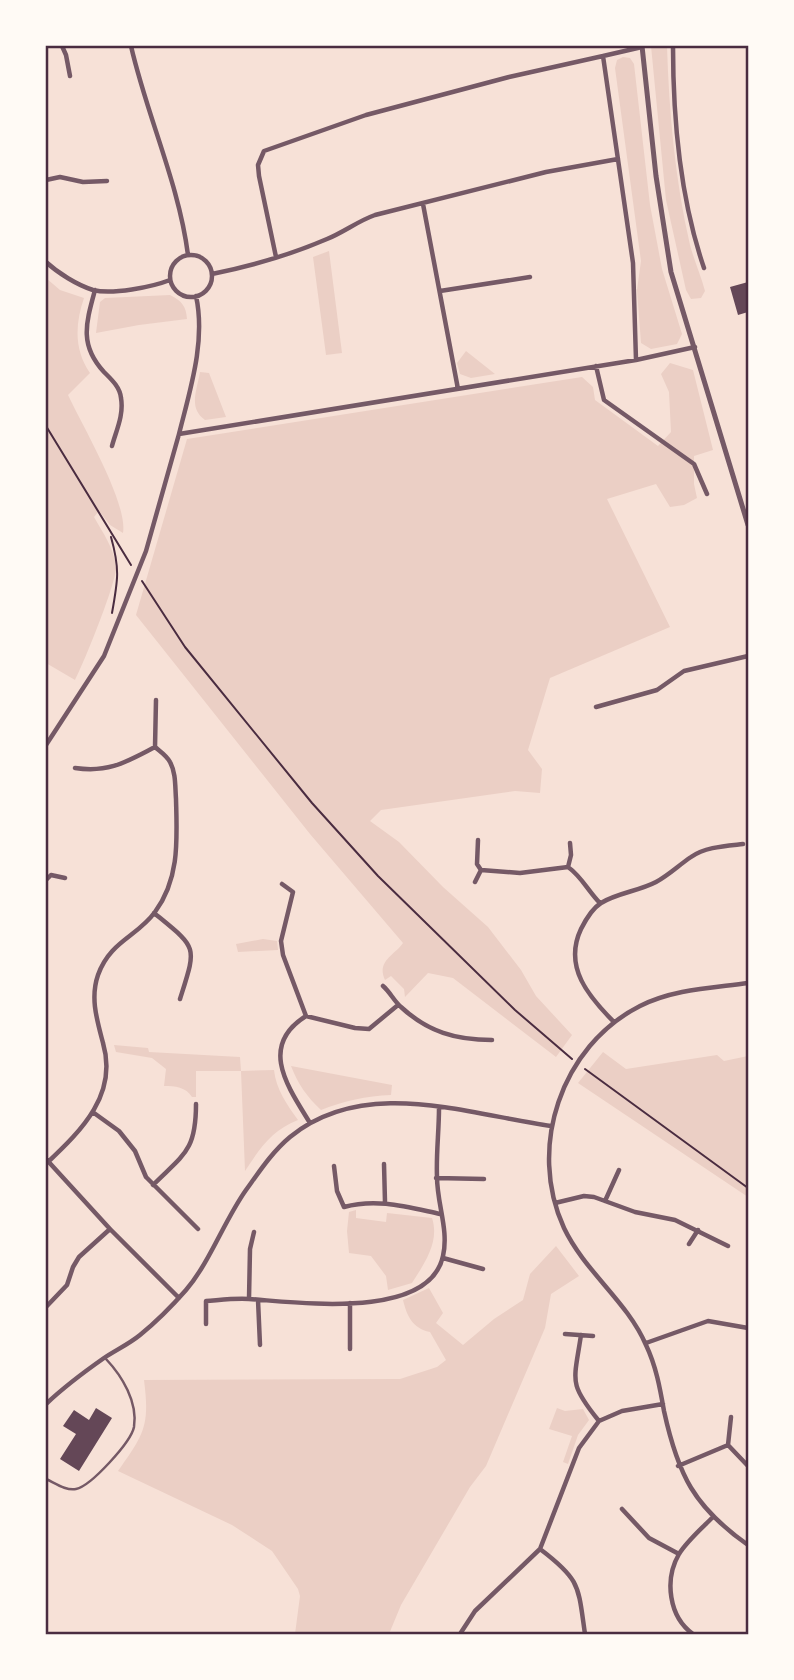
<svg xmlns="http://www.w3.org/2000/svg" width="794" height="1680" font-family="Signika,sans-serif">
  <rect width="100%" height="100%" fill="#f7e1d7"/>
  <path fill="#ebcfc5" d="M651 46H667C669 112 675 180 690 245 694 260 701 276 705 291L701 298 691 299 686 290 666 200Z
    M623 57 630 58 634 64 650 205 662 269 682 334 677 344 651 349 641 343 637 290 641 261 615 68 617 60Z
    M329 251 342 353 326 355 313 257Z
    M46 278 60 290 84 298C75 324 74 350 90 373L68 395C82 425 128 503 123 533L110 525 99 511 94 517C103 533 114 548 116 567 117 581 84 663 75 680L46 663Z
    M170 295C182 301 186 306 187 319L139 325 96 333 100 302 105 298Z
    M466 351 495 374 471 378 460 374 457 363Z
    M670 363 693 370 713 450 694 456V484L697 498 684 505 670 507 656 484 607 499 670 627 550 678 528 750 542 769 540 793 515 791 381 810 370 821 399 842 443 887 488 927 521 970 536 996 572 1035 556 1057 453 978 428 973 405 997 404 989 391 976 385 980C376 961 395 955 403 943L310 834 136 615 187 439 582 377 593 387 595 400 658 446 671 432 669 392 661 374Z
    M200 372 209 373 226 417 205 420C188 408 197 390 200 372Z
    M263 939 277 941 278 950 238 952 236 944Z
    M114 1045 148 1048 149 1052 240 1057 241 1071 274 1070C276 1089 287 1105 298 1120 272 1130 260 1148 245 1171L241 1071H196V1097H192C186 1087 175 1086 164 1086L166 1069 152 1058 116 1052Z
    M603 1052 626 1069 717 1055 724 1061 748 1056V1197L578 1083Z
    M291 1066 392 1085 391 1095C366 1096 344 1101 321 1110 307 1097 298 1084 291 1066Z
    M356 1210V1218L386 1222 387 1213 432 1218C440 1242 424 1264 412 1283L388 1290 386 1276 371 1256 349 1253 347 1231 349 1212Z
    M556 1246 579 1276 551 1294 545 1328 486 1466 470 1487 401 1605 389 1634H295L300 1596 298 1589 272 1551 232 1525 118 1471C144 1434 150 1426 144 1380L400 1379 437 1367 446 1360 430 1332C412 1328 407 1316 403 1300L429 1288 443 1313 436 1323 463 1345 494 1319 523 1300 530 1274Z
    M557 1408 565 1411 583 1409 589 1420 578 1435 568 1464 563 1462 572 1436 549 1429Z"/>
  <path fill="#644757" d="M748 282V312L738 315 730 287Z
    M96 1408 112 1418 79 1471 60 1459 76 1434 63 1426 74 1410 89 1420Z"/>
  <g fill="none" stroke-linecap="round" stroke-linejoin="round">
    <path stroke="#4a2c40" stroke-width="2" d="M46 426 131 565
      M111 537C120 569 118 580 112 613
      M142 581 185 647 312 803 378 876 515 1010 572 1059
      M585 1069 748 1188"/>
    <path stroke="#755966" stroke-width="2.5" d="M46 1479C55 1483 66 1491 76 1489 91 1486 131 1442 134 1427 138 1402 122 1376 106 1359"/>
    <path stroke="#755966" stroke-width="4.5" d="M62 46 66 55 70 76
      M131 46C147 116 179 184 188 255
      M673 46C673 119 680 198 704 268
      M46 180 60 177 83 182 107 181
      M423 204 458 389
      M170 276a21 21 0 1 1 42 0a21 21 0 1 1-42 0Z
      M276 257 259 176 258 165 264 151 366 115 509 77 603 56
      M46 262C58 273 77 285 93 290 112 295 152 287 170 280
      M212 274C251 266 290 255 327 239 344 232 358 221 375 215L546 172 618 159
      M95 290C86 323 79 345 104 372 111 379 120 387 121 398 124 415 116 431 112 446
      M440 291 530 277
      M196 296C206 341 190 390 179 434L636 360 695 347
      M636 360 633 263 603 56 642 47
      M596 366 604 400 694 464 707 494
      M596 707 657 690 684 671 748 656
      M46 745 104 656 146 551 179 434
      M75 768C109 773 126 762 155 747L156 700
      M478 840 477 864 481 870 520 873 568 867C581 876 589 892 600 903
      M568 867 571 855 570 843
      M46 880 51 875 65 878
      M475 882 481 870
      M282 884 293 892 281 941 283 955 306 1016
      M154 913C198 949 197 945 180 999
      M748 983C712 988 674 989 640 1006 561 1046 527 1148 564 1228 585 1272 627 1301 646 1345 656 1366 660 1388 664 1411 678 1475 694 1507 748 1545
      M383 986C390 992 394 1001 401 1007 428 1032 456 1040 492 1040
      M614 1022C589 997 563 967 581 929 585 921 593 908 601 903 617 893 639 891 656 882 669 875 679 865 691 857 705 847 725 846 743 844
      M94 1113 119 1131 135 1151 146 1177 198 1229
      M310 1123C288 1087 258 1046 306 1016L355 1028 369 1029 398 1005
      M46 1159 110 1229 179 1298
      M48 1162C82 1130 118 1094 103 1043 97 1020 90 998 98 975 110 941 137 937 155 912 180 878 177 839 176 799 175 786 176 773 170 762 167 756 161 752 155 747
      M384 1164 385 1202
      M334 1166 337 1191 344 1207C377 1198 407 1207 440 1214
      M436 1178 484 1179
      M153 1185C184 1154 196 1151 196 1104
      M605 1201 619 1170
      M555 1203 584 1196 594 1197 635 1212 675 1220 728 1246
      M689 1244 698 1230
      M443 1258 483 1269
      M249 1299 250 1249 254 1232
      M258 1300 260 1345
      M350 1303V1349
      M46 1307 67 1285 73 1267 79 1257 110 1229
      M206 1324V1301C220 1300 235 1298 249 1299 296 1302 429 1321 443 1256 449 1230 437 1204 437 1177 436 1154 439 1131 439 1108
      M565 1334 593 1336
      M581 1335C574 1382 568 1383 599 1421
      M646 1343 708 1321 748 1328
      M46 1404C64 1387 84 1372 104 1358 116 1350 129 1344 140 1335 156 1322 172 1306 186 1290 210 1262 224 1221 246 1190 259 1172 272 1152 290 1137 365 1076 466 1114 551 1126
      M728 1445 731 1417
      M678 1466 728 1445 748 1466
      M622 1509 649 1538 679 1554
      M540 1549C581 1580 578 1586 585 1634
      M460 1634 475 1611 540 1549 579 1448 599 1421 622 1411 663 1404
      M693 1634C669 1617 664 1580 679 1554 687 1541 702 1528 713 1517"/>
    <path stroke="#755966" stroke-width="5" d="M642 46 656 176 671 272 748 525"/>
  </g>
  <rect width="794" height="1680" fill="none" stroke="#fffaf5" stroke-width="94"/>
  <rect x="47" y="47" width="700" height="1586" fill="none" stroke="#4a2c40" stroke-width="2.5"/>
</svg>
